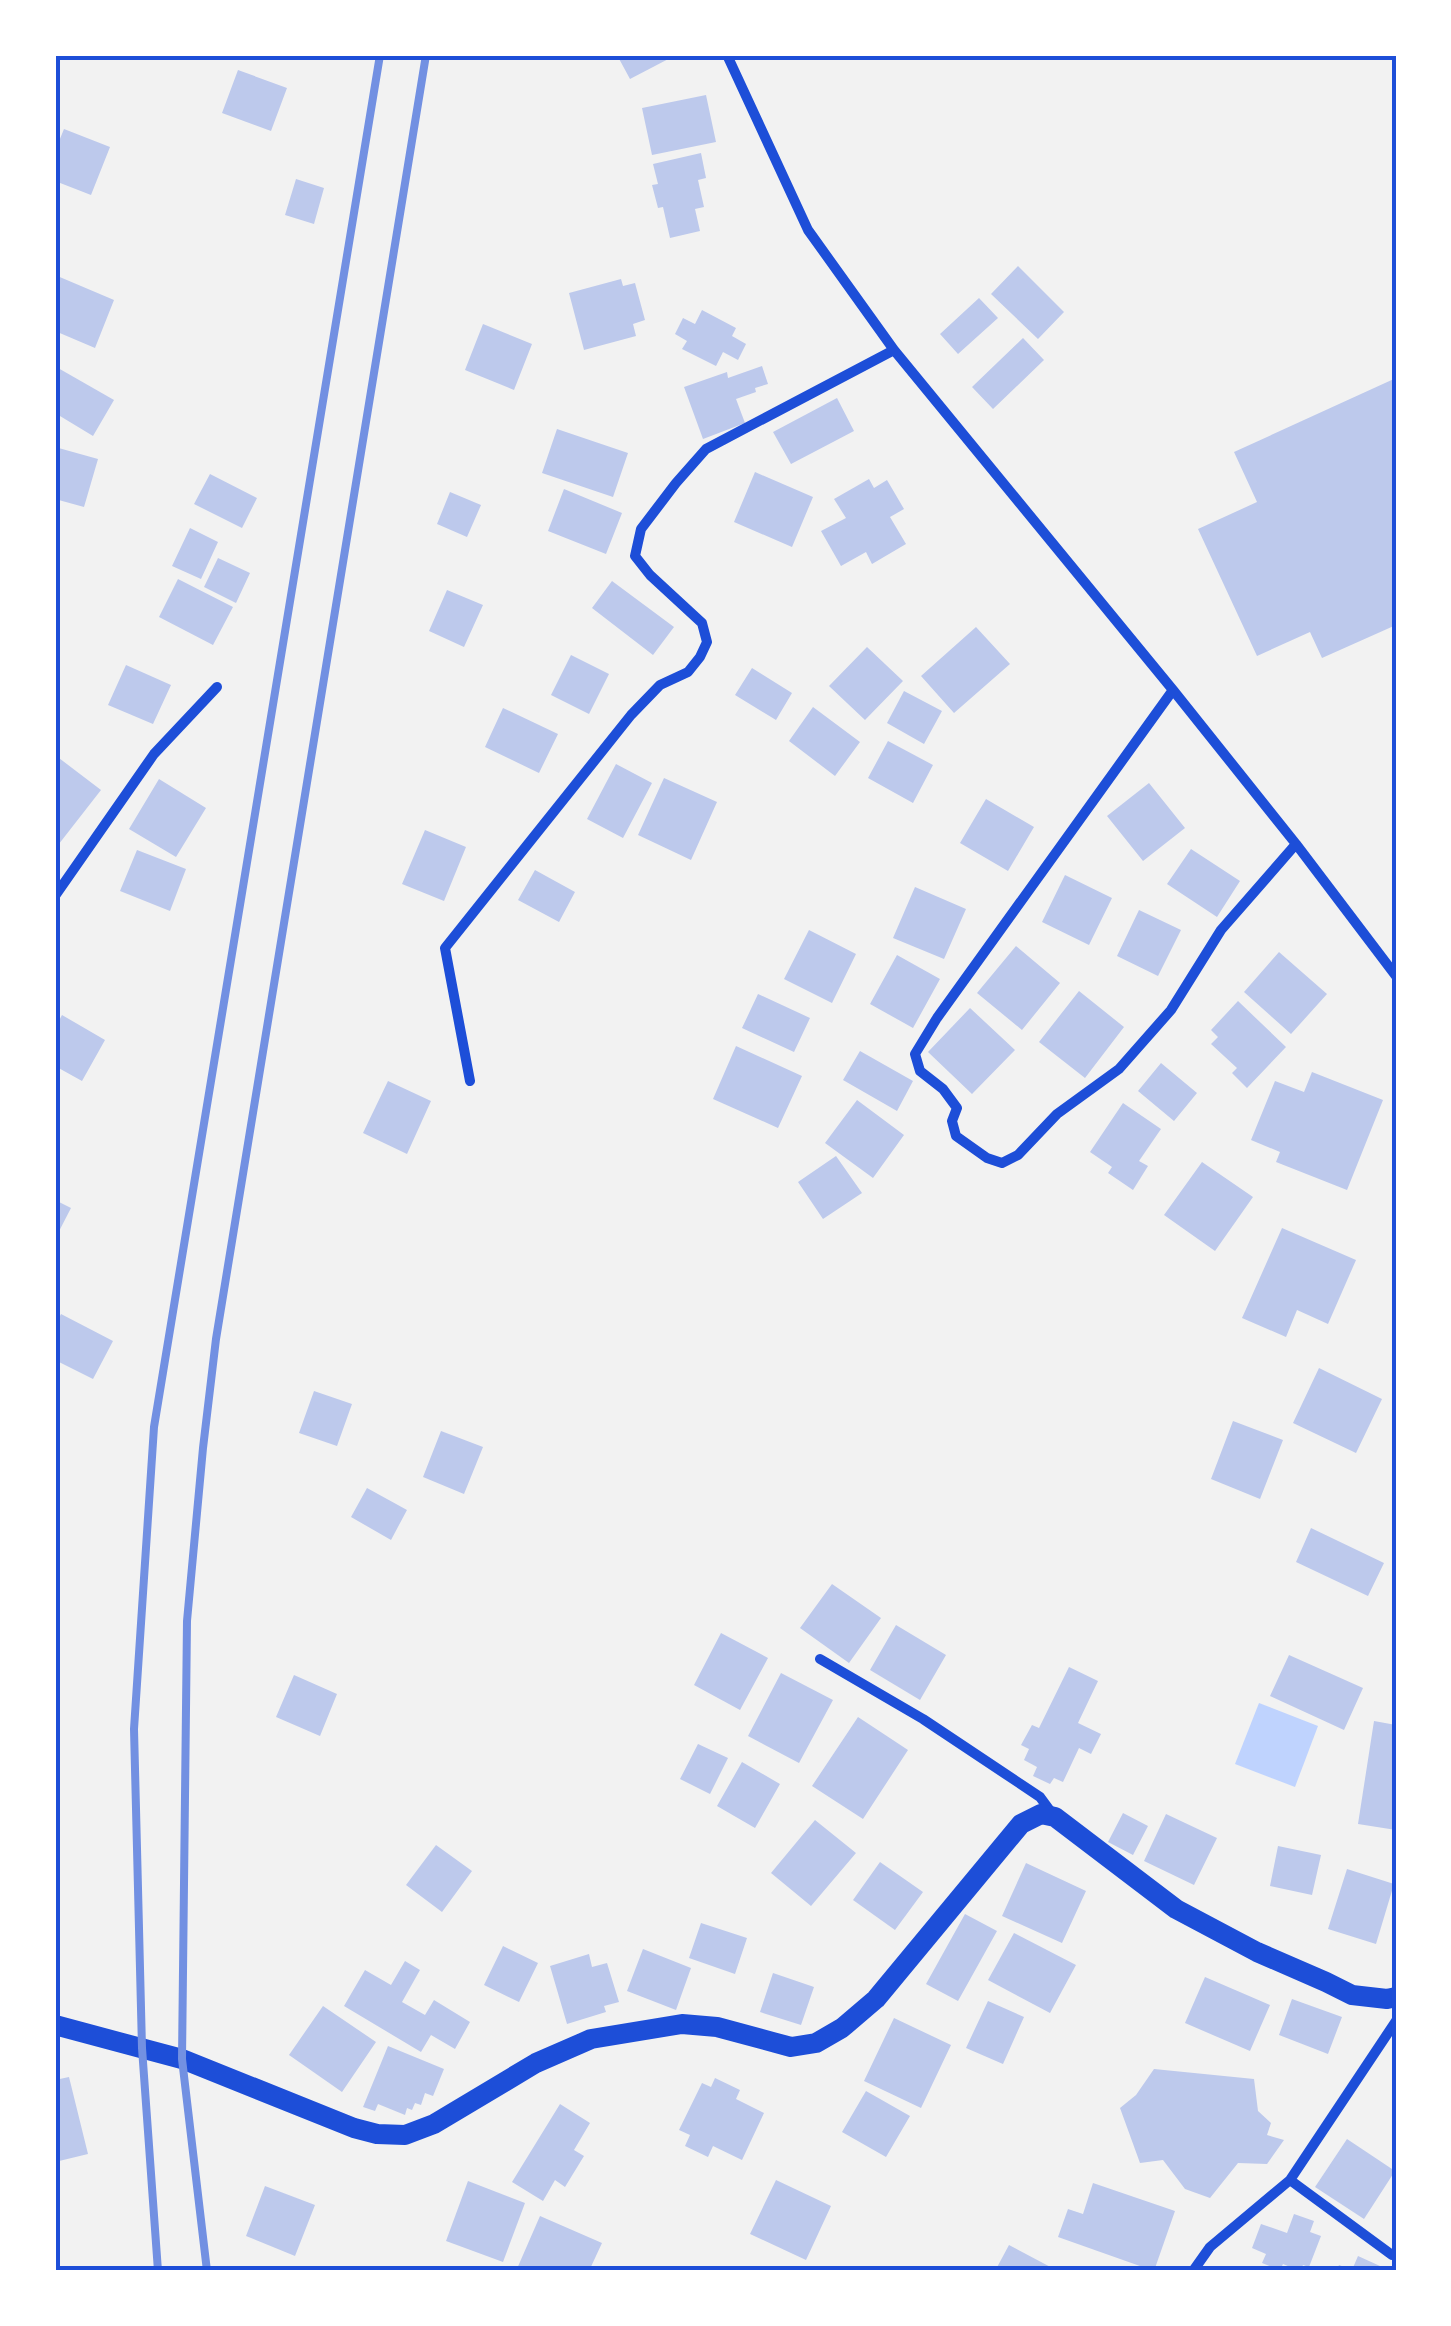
<svg xmlns="http://www.w3.org/2000/svg" width="1451" height="2326" font-family="Montserrat,sans-serif">
  <rect width="100%" height="100%" fill="#f2f2f2"/>
  <path fill="#bfd3fe" d="M1259 1703 1318 1726 1295 1787 1235 1764Z"/>
  <path fill="#bdc9ec" d="M617 55H676L630 79Z
    M238 70 287 88 271 131 222 113Z
    M706 95 716 142 652 155 642 108Z
    M64 129 110 147 91 195 55 181V151Z
    M701 153 706 178 698 180 704 207 695 209 700 231 670 238 663 207 658 208 652 185 658 184 653 164Z
    M296 179 324 188 314 224 285 215Z
    M1018 266 1064 312 1038 339 991 294Z
    M55 275 114 300 95 348 55 331Z
    M621 279 623 286 635 283 645 320 633 324 636 336 584 350 569 293Z
    M979 298 998 318 958 354 940 334Z
    M702 310 736 328 732 336 746 344 738 360 723 352 716 366 682 349 687 341 675 334 683 318 695 324Z
    M483 324 532 344 514 390 465 370Z
    M1023 338 1044 360 993 409 972 387Z
    M762 366 768 384 755 388 756 392 736 399 745 423 703 439 684 387 727 372 728 378Z
    M58 368 114 400 93 436 55 413V373Z
    M1396 378V625L1322 658 1310 632 1257 656 1198 529 1257 502 1234 452Z
    M837 398 854 431 791 464 773 432Z
    M557 429 628 453 613 497 542 473Z
    M55 447 98 459 84 507 55 499Z
    M755 472 813 497 792 547 734 522Z
    M210 474 257 498 242 528 194 504Z
    M869 479 874 488 887 480 904 509 890 517 906 544 872 564 866 552 841 566 821 531 846 518 834 499Z
    M564 489 622 513 606 554 548 531Z
    M450 492 481 505 467 537 437 524Z
    M190 528 218 542 201 579 172 566Z
    M218 558 250 573 236 603 204 587Z
    M178 579 233 607 213 645 159 617Z
    M612 581 674 627 653 655 592 608Z
    M447 590 483 605 464 647 429 631Z
    M976 627 1010 664 954 713 921 676Z
    M867 647 903 681 865 720 829 686Z
    M571 655 609 674 589 714 551 695Z
    M126 665 171 685 153 724 108 705Z
    M752 668 792 693 776 720 735 695Z
    M904 691 942 711 924 744 887 723Z
    M813 707 860 742 835 776 789 741Z
    M503 708 558 734 539 773 485 747Z
    M888 741 933 765 913 803 868 778Z
    M55 755 101 790 55 849Z
    M616 764 652 783 623 838 587 819Z
    M664 778 717 802 691 860 638 835Z
    M159 779 206 808 176 857 129 829Z
    M1149 783 1185 828 1143 861 1107 816Z
    M986 799 1034 827 1008 871 960 843Z
    M425 830 466 847 444 901 402 884Z
    M1191 849 1240 881 1217 917 1167 884Z
    M137 850 186 869 170 911 120 891Z
    M535 870 575 892 559 922 518 900Z
    M1065 875 1112 898 1089 945 1042 922Z
    M915 887 966 909 944 959 893 938Z
    M1139 910 1181 930 1158 976 1117 956Z
    M809 930 856 954 832 1003 784 979Z
    M1016 946 1060 983 1022 1030 977 993Z
    M1279 952 1327 994 1291 1034 1244 992Z
    M897 955 940 979 913 1028 870 1004Z
    M1079 991 1124 1027 1085 1078 1039 1042Z
    M758 994 810 1018 794 1052 742 1028Z
    M1238 1001 1286 1047 1247 1088 1232 1073 1237 1068 1211 1044 1218 1037 1211 1030Z
    M970 1008 1015 1050 972 1094 928 1052Z
    M62 1015 105 1040 82 1081 55 1066V1028Z
    M736 1046 802 1076 778 1128 713 1099Z
    M860 1051 913 1081 897 1111 843 1080Z
    M1161 1063 1197 1093 1174 1121 1138 1091Z
    M1312 1072 1383 1100 1347 1190 1276 1162 1280 1152 1251 1140 1275 1081 1304 1092Z
    M388 1081 431 1101 407 1154 363 1133Z
    M857 1100 904 1135 873 1178 825 1143Z
    M1123 1103 1161 1129 1139 1161 1148 1166 1133 1190 1108 1173 1112 1167 1090 1152Z
    M836 1156 862 1193 823 1219 798 1182Z
    M1202 1162 1253 1197 1215 1251 1164 1215Z
    M55 1200 71 1208 55 1239Z
    M1282 1228 1356 1260 1328 1324 1297 1310 1286 1337 1242 1318Z
    M61 1314 113 1341 93 1379 55 1360V1326Z
    M1319 1368 1382 1399 1356 1453 1293 1423Z
    M314 1391 352 1404 337 1446 299 1433Z
    M1233 1421 1283 1440 1260 1499 1211 1479Z
    M441 1431 483 1447 464 1494 423 1477Z
    M367 1488 407 1510 391 1540 351 1517Z
    M1311 1528 1384 1563 1368 1596 1296 1562Z
    M832 1584 881 1618 849 1663 800 1628Z
    M896 1625 946 1655 920 1700 870 1670Z
    M721 1633 768 1658 740 1710 694 1685Z
    M1289 1655 1363 1688 1344 1730 1270 1696Z
    M1069 1667 1098 1681 1078 1723 1101 1734 1091 1754 1079 1748 1063 1782 1054 1778 1050 1784 1033 1776 1037 1767 1024 1760 1029 1749 1021 1745 1032 1725 1039 1728Z
    M781 1673 833 1700 799 1763 748 1736Z
    M294 1675 337 1694 320 1736 276 1717Z
    M858 1717 908 1750 863 1819 812 1786Z
    M1374 1721 1396 1725V1830L1358 1824Z
    M698 1744 728 1758 710 1794 680 1779Z
    M742 1762 780 1784 755 1828 717 1806Z
    M1123 1813 1148 1826 1133 1855 1108 1842Z
    M1166 1814 1217 1838 1194 1885 1144 1861Z
    M815 1820 856 1853 811 1906 771 1873Z
    M436 1845 472 1871 442 1912 406 1885Z
    M1278 1846 1321 1855 1312 1895 1270 1886Z
    M880 1862 923 1892 895 1930 853 1900Z
    M1026 1863 1086 1891 1062 1943 1002 1916Z
    M1347 1869 1394 1884 1376 1944 1328 1929Z
    M965 1914 997 1931 958 2001 926 1984Z
    M701 1923 747 1938 735 1974 689 1958Z
    M1014 1933 1076 1965 1050 2013 988 1980Z
    M503 1946 538 1963 519 2002 484 1985Z
    M643 1949 691 1968 676 2010 627 1991Z
    M589 1954 592 1967 607 1963 619 2002 604 2006 606 2012 567 2024 550 1966Z
    M405 1961 420 1970 402 2002 425 2015 434 2000 470 2022 455 2049 431 2035 421 2052 344 2006 365 1970 391 1985Z
    M773 1973 814 1987 801 2025 760 2012Z
    M1205 1977 1270 2005 1250 2051 1185 2023Z
    M1292 1999 1342 2017 1328 2054 1279 2035Z
    M988 2001 1024 2017 1003 2064 966 2048Z
    M323 2006 376 2042 342 2092 289 2055Z
    M894 2018 951 2045 921 2108 864 2081Z
    M388 2046 444 2069 433 2096 425 2093 421 2105 415 2103 412 2110 407 2108 405 2115 378 2104 375 2111 363 2107Z
    M1154 2069 1254 2079 1258 2111 1271 2123 1267 2135 1284 2140 1267 2164 1238 2163 1210 2198 1185 2189 1163 2160 1140 2163 1120 2108 1136 2095Z
    M69 2077 88 2154 55 2162V2080Z
    M715 2078 740 2090 736 2099 764 2113 742 2160 713 2146 708 2157 685 2146 690 2135 679 2130 702 2083 711 2087Z
    M866 2091 910 2116 886 2157 842 2132Z
    M560 2104 590 2123 574 2150 584 2156 565 2187 555 2180 543 2201 512 2182Z
    M1347 2139 1395 2171 1364 2219 1315 2187Z
    M776 2180 831 2206 806 2260 750 2234Z
    M468 2181 525 2203 503 2262 446 2241Z
    M1093 2183 1175 2211 1154 2271 1058 2237 1068 2209 1083 2214Z
    M265 2186 315 2205 295 2256 246 2236Z
    M1294 2214 1314 2221 1310 2232 1321 2236 1309 2267 1303 2265 1300 2271 1283 2264 1280 2270 1262 2263 1266 2254 1252 2248 1261 2224 1287 2233Z
    M540 2216 602 2243 589 2271H516Z
    M1009 2245 1058 2271H995Z
    M1358 2256 1380 2266 1378 2271H1336L1339 2265 1352 2270Z"/>
  <g fill="none" stroke-linecap="round" stroke-linejoin="round">
    <path stroke="#1d4ed8" stroke-width="10" d="M727 55 808 230 894 350 1173 690 1296 844 1396 976
      M1173 690 937 1018 915 1054 920 1071 943 1089 957 1108 952 1121 956 1136 987 1158 1002 1163 1018 1155 1057 1114 1119 1069 1171 1010 1221 930 1296 844
      M55 896 154 754 217 687
      M470 1081 445 948 631 715 660 685 688 672 700 657 707 642 702 623 650 575 635 556 641 529 676 483 706 449 894 350
      M820 1659 923 1719 1040 1797 1051 1812
      M1290 2180 1392 2255
      M1193 2271 1210 2247 1290 2180 1396 2021"/>
    <path stroke="#1d4ed8" stroke-width="20" d="M55 2025 182 2059 354 2128 377 2134 405 2135 434 2124 536 2063 591 2039 682 2024 717 2027 791 2047 816 2043 842 2028 876 1999 1021 1824 1041 1814 1055 1817 1176 1909 1257 1952 1326 1982 1352 1995 1387 1999 1396 1997"/>
    <path stroke="#7290e2" stroke-width="8" d="M158 2271 142 2048 134 1729 154 1427 380 55
      M207 2271 182 2059 187 1621 203 1448 216 1339 426 55"/>
  </g>
  <rect width="1451" height="2326" fill="none" stroke="#ffffff" stroke-width="115"/>
  <rect x="58" y="58" width="1336" height="2210" fill="none" stroke="#1d4ed8" stroke-width="4"/>
</svg>
